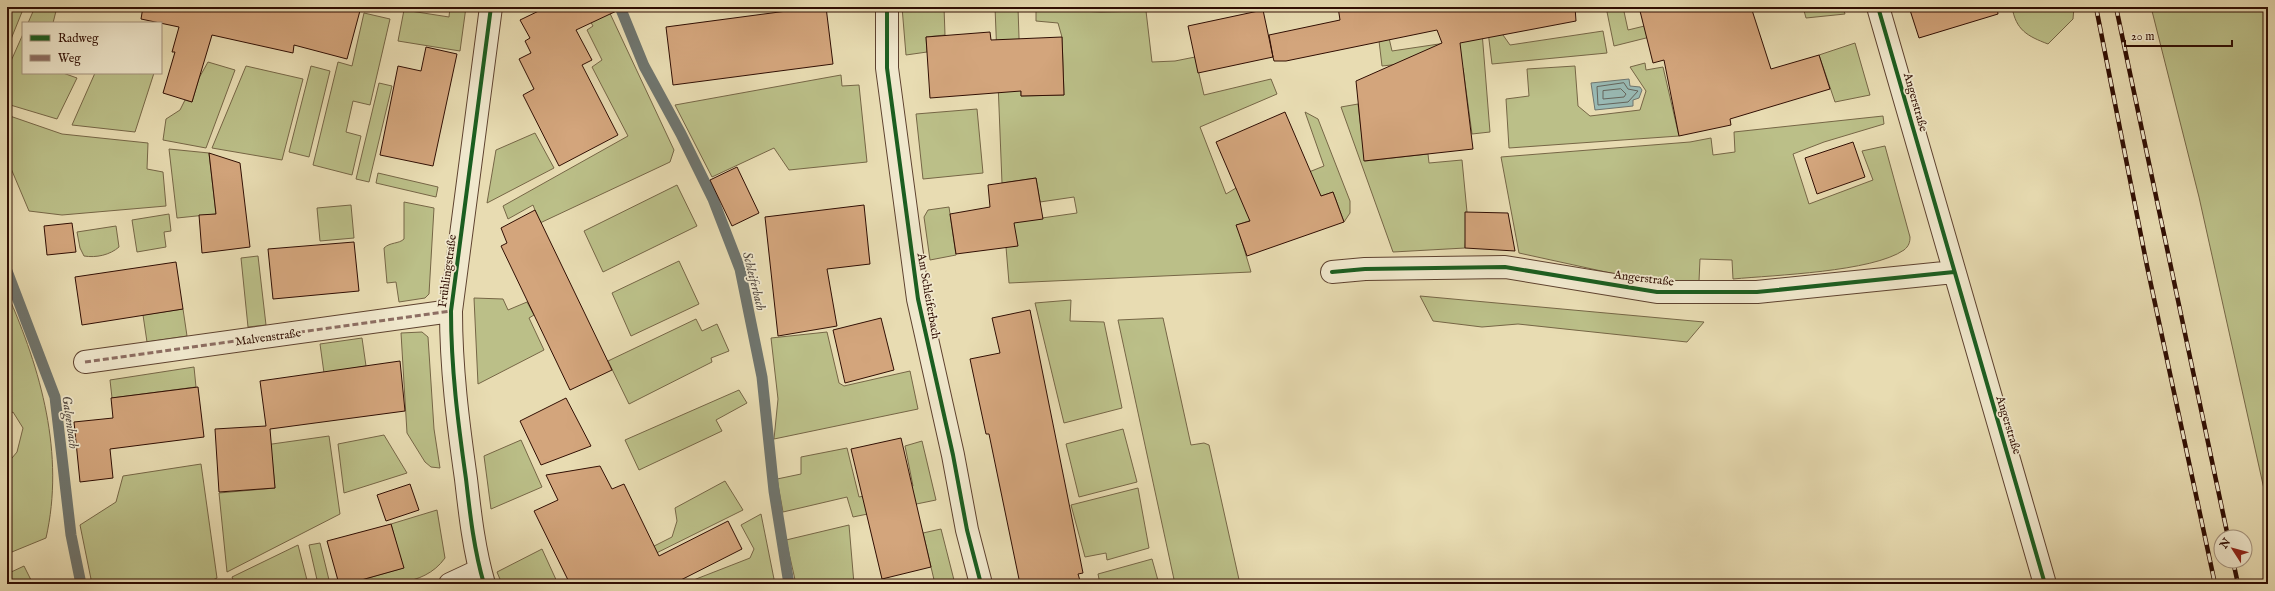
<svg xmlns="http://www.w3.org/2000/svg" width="2275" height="591" font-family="'IM FELL English',serif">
  <rect width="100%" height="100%" fill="#e8dcb2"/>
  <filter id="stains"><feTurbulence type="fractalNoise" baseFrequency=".005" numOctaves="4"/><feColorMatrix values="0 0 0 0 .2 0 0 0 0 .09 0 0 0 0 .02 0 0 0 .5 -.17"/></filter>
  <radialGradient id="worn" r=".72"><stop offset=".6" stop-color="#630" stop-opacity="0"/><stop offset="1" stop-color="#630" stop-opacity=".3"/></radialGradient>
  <path fill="#bbbf88" stroke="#766646" d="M7 7H24L7 49Z
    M35 7H57L53 23H28Z
    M450 7H466L460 51 398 41 404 10 449 17Z
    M582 7H607L674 150 670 162 540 223 533 205 508 219 503 206 628 136 592 67 602 60 587 30 593 26Z
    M902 7H944L945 35 926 37 927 52 906 55Z
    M995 7 1018 8 1021 96 1064 95 1062 37 1058 23 1036 21V9L1101 12 1146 11 1152 62 1175 61 1195 57 1204 95 1271 79 1277 94 1200 127 1226 194 1236 188 1244 198 1324 166 1305 112 1318 119 1350 201V213L1344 222 1333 192 1237 225 1251 272 1009 283 1006 247 1014 222 1077 213 1074 197 1040 202 1036 178 1002 183Z
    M1480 7 1490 132 1472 134 1463 68 1430 72 1428 61 1382 66 1379 41 1389 38 1392 51 1459 41Z
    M1485 7H1498L1503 35 1510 45 1603 31 1607 53 1492 64Z
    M1606 7H1623L1628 30 1694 14 1718 20 1614 46Z
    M1803 7H1843L1845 14 1806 18Z
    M2012 7H2074L2073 19 2048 44C2027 36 2016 30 2012 7Z
    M2151 7H2268V507L2199 197Z
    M364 13 390 19 370 105 353 101 346 132 361 136 352 175 313 165 338 62 352 66Z
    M23 34V73H63L77 78 57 119 7 104V70Z
    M1855 43 1870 95 1835 102 1819 55Z
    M208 62 235 70 206 148 163 140 166 119 180 110 185 100 192 102 199 78Z
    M1645 63 1646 70 1663 67 1679 136 1509 148 1506 99 1529 96 1527 69 1575 66 1578 106 1590 116 1640 110 1646 91 1630 67Z
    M246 66 303 79 282 160 212 148Z
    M311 66 330 71 309 157 289 152Z
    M95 73H154L135 132 72 125Z
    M841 75 842 86 859 85 867 162 789 170 774 148 712 177 675 105Z
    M379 83 392 86 369 182 356 179Z
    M1358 104 1365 161 1428 154 1429 163 1462 160 1467 212 1465 248 1393 252 1341 107Z
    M977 109 983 173 923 179 916 114Z
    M7 115 62 134 148 143 147 169 163 172 166 206 62 215 29 211 7 159Z
    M1883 116 1884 124 1824 142 1793 154 1809 204 1873 180 1862 151 1885 146 1910 237C1910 242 1909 246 1904 250 1872 272 1775 275 1733 279L1732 260 1700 259 1699 281H1647L1519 253 1501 157 1690 142 1711 138 1713 155 1735 152 1734 132Z
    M535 133 554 168 487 203 496 150Z
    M169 149 209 153 216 214 177 218Z
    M378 173 438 187 436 197 376 183Z
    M677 185 697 226 603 272 584 231Z
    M404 202 434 208 429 294 425 298 399 302 396 282 387 283 384 248C390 242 399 244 404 239Z
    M351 205 354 238 320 241 317 208Z
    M949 207 956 255 930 260 924 217 928 210Z
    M169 214 171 231 164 232 166 247 137 252 132 220Z
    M116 226 119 247C110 255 96 258 84 256L80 248 77 232Z
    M258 256 266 325 248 327 241 258Z
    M679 261 699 304 631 336 612 293Z
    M7 293C41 370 65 454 46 538L7 554V464L17 452 23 428 13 412 7 415Z
    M1420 296 1704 322 1687 342 1518 324 1482 327 1433 321Z
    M474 298 503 299 508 310 527 302 534 315 529 318 544 350 478 384Z
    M1071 300 1070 321 1104 322 1122 408 1064 423 1035 303Z
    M183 309 187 336 147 342 143 315Z
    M1163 318 1191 445 1204 443 1209 445 1240 584H1175L1118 320Z
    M696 319 702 331 717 324 729 351 711 358 712 362 629 404 608 361Z
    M422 332 428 337 434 429 440 468 431 467 425 462 407 433 401 333Z
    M827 332 839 383 844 386 910 371 918 409 774 439 778 399 771 338Z
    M362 338 366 366 324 373 320 344Z
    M194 367 196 387 112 398 110 380Z
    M739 390 747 403 716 420 722 431 639 470 625 440Z
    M1123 429 1137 482 1079 497 1066 444Z
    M384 435 407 473 344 493 338 444Z
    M329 436 340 514 227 572 219 493 275 488 272 458 265 445Z
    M521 440 542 487 491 509 484 456Z
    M922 441 936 500 853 517 847 497 783 512 777 479 801 474V457L847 448 859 497 913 486 905 446Z
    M201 464 217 578 205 584H92L80 525 116 502 123 476Z
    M725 481 743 510 594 584H579L672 537 677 521 675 508Z
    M1138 488 1149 548 1107 560 1106 553 1085 557 1071 505Z
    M437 510 445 558C423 589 380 584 347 584L403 568 391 524Z
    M761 514 775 584H693L691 581 750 558 754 549 741 525Z
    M849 525 854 584H796L786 540Z
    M941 529 955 584H935L923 533Z
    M320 543 330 584H318L309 545Z
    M298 545 308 584H235L232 577Z
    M542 549 558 584H502L497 572Z
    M1152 559 1159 584H1100L1098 574Z
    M24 566 33 584H7V574Z"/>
  <path fill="#99bab5" stroke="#6f756e" d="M1629 79 1630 86 1640 87 1642 90 1639 98 1633 100V106L1595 110 1591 83Z"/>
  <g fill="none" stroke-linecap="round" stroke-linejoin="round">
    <path stroke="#64645c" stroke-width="1" d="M1624 83 1628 89 1638 91 1628 102 1598 105 1597 87Z
      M1621 89 1626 94 1624 97 1603 99V91Z"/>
    <path stroke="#6f756e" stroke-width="11" d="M620 7 644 66 681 134 713 199 740 269 762 377 774 491 789 584
      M7 271 55 397 71 535 81 584"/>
  </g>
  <path fill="#d3a57c" stroke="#300e03" d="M143 7H361L347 59 294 45 293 53 212 35 192 102 163 93 175 52H172L179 27 141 19Z
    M547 7H625L576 30 592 60 582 65 618 135 559 166 523 95 534 89 519 59 531 53 525 41 530 38 520 20Z
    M817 7H826L833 64 673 85 666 27Z
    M1338 7H1575L1576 21 1460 43 1473 149 1364 161 1356 81 1442 43 1437 30 1286 61H1274L1273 57 1198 73 1188 26 1263 10 1273 57 1269 35 1340 20Z
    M1639 7H1751L1771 69 1819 55 1830 89 1730 119 1731 125 1679 136 1664 60 1653 63Z
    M1909 7H1997L1998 14 1919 38Z
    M990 32 991 40 1062 37 1064 95 1021 96V91L930 98 926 37Z
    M426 47 457 54 433 166 380 155 398 66 421 71Z
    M1285 112 1321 196 1333 192 1344 222 1247 256 1236 225 1250 221 1216 142Z
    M1853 142 1865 177 1817 194 1805 158Z
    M209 153 240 163 250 247 202 253 199 215 216 214Z
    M737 167 759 213 732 226 710 180Z
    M1036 178 1043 219 1014 223 1018 246 956 254 950 214 990 207 988 185Z
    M864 205 870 264 827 269 837 326 778 336 765 217Z
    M535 210 612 370 570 390 501 246 507 243 501 228Z
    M1465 212 1508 213 1515 251 1465 248Z
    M72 223 76 252 47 255 44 226Z
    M354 242 359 291 273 299 268 249Z
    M176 262 183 309 82 325 75 277Z
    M1030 310 1080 558 1083 573 1078 574 1081 584H1020L989 434H986L970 359 1000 353 992 318Z
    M881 318 894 370 845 383 833 330Z
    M400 361 405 411 270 429 275 488 219 492 215 429 266 426 260 381Z
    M198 387 204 437 110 449 113 478 80 482 74 422 113 418 111 398Z
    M566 398 591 446 541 465 520 421Z
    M901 438 931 567 882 579 851 449Z
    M600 466 612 489 624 484 659 556 728 521 742 549 673 584H570L534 511 558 500 546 475Z
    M410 484 419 510 386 521 377 495Z
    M391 524 404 568 347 584H339L327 541Z"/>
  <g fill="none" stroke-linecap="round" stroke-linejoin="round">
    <defs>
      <path id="street" d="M887 7V68L918 299 953 455 967 530 981 584
        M1878 7 2045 584
        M1332 272 1365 269 1505 267 1657 292H1757L1954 272
        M85 362 451 311
        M450 584 480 570
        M484 584C474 550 470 514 466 479 458 423 451 368 451 311L491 7"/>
    </defs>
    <use href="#street" stroke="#5e422f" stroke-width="24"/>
    <use href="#street" stroke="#f0e8cd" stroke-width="22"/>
    <defs>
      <path id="rail" d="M2096 7 2147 266 2215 584
        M2116 7 2228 537
        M2233 561 2238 584"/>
    </defs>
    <use href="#rail" stroke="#300e03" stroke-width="4.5"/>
    <use href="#rail" stroke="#f0e8cd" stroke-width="3" stroke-dasharray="9" stroke-linecap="butt"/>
    <path stroke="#8d6e63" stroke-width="3" stroke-dasharray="6 3" stroke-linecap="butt" d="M85 362 451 311"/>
    <defs>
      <path id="cycleway" d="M887 7V68L918 299 953 455 967 530 981 584
        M1878 7 2045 584
        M1332 272 1365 269 1505 267 1657 292H1757L1954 272
        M484 584C474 550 470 514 466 479 458 423 451 368 451 311L491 7"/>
    </defs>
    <use href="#cycleway" stroke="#f0e8cd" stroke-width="6"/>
    <use href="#cycleway" stroke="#1b5e20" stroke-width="4"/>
  </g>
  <g text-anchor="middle" stroke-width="3.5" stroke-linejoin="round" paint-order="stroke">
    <g font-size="12" fill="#300e03" stroke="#f0e8cd">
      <text transform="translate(1916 102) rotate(74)" y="4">Angerstraße</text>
      <text transform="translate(447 271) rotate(-82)" y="4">Frühlingstraße</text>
      <text transform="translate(1644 278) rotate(7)" y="4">Angerstraße</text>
      <text transform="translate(929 296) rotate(80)" y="4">Am Schleiferbach</text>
      <text transform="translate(268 337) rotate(-8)" y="4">Malvenstraße</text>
      <text transform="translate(2009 425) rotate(73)" y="4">Angerstraße</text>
    </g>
    <g font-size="13" font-style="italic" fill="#554a41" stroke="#f0e8cd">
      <text transform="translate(755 281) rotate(76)" y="5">Schleiferbach</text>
      <text transform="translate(71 422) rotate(82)" y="5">Galgenbach</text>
    </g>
  </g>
  <rect width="2275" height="591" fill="none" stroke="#e8dcb2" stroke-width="24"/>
  <rect x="8" y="8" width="2259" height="575" fill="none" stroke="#300e03" stroke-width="2"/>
  <rect x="12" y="12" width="2251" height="567" fill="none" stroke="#300e03"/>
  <rect x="22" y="22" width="140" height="52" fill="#f0e8cd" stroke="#a3917c"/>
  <rect x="30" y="35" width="20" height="6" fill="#1b5e20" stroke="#a3917c"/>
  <text x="58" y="42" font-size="12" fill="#300e03">Radweg</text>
  <rect x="30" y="55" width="20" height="6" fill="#8d6e63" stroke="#a3917c"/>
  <text x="58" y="62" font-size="12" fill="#300e03">Weg</text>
  <g transform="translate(2233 549) rotate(306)"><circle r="19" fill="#f0e8cd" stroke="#a3917c"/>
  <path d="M0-3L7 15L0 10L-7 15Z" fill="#8f2418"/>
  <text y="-6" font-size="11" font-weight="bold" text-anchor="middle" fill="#300e03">N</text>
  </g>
  <path d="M2125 40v6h107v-6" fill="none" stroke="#300e03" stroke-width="2"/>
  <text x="2131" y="40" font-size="12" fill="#300e03" stroke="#f0e8cd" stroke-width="3" paint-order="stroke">20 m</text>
  <rect width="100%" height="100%" filter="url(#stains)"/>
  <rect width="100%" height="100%" fill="url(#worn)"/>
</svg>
